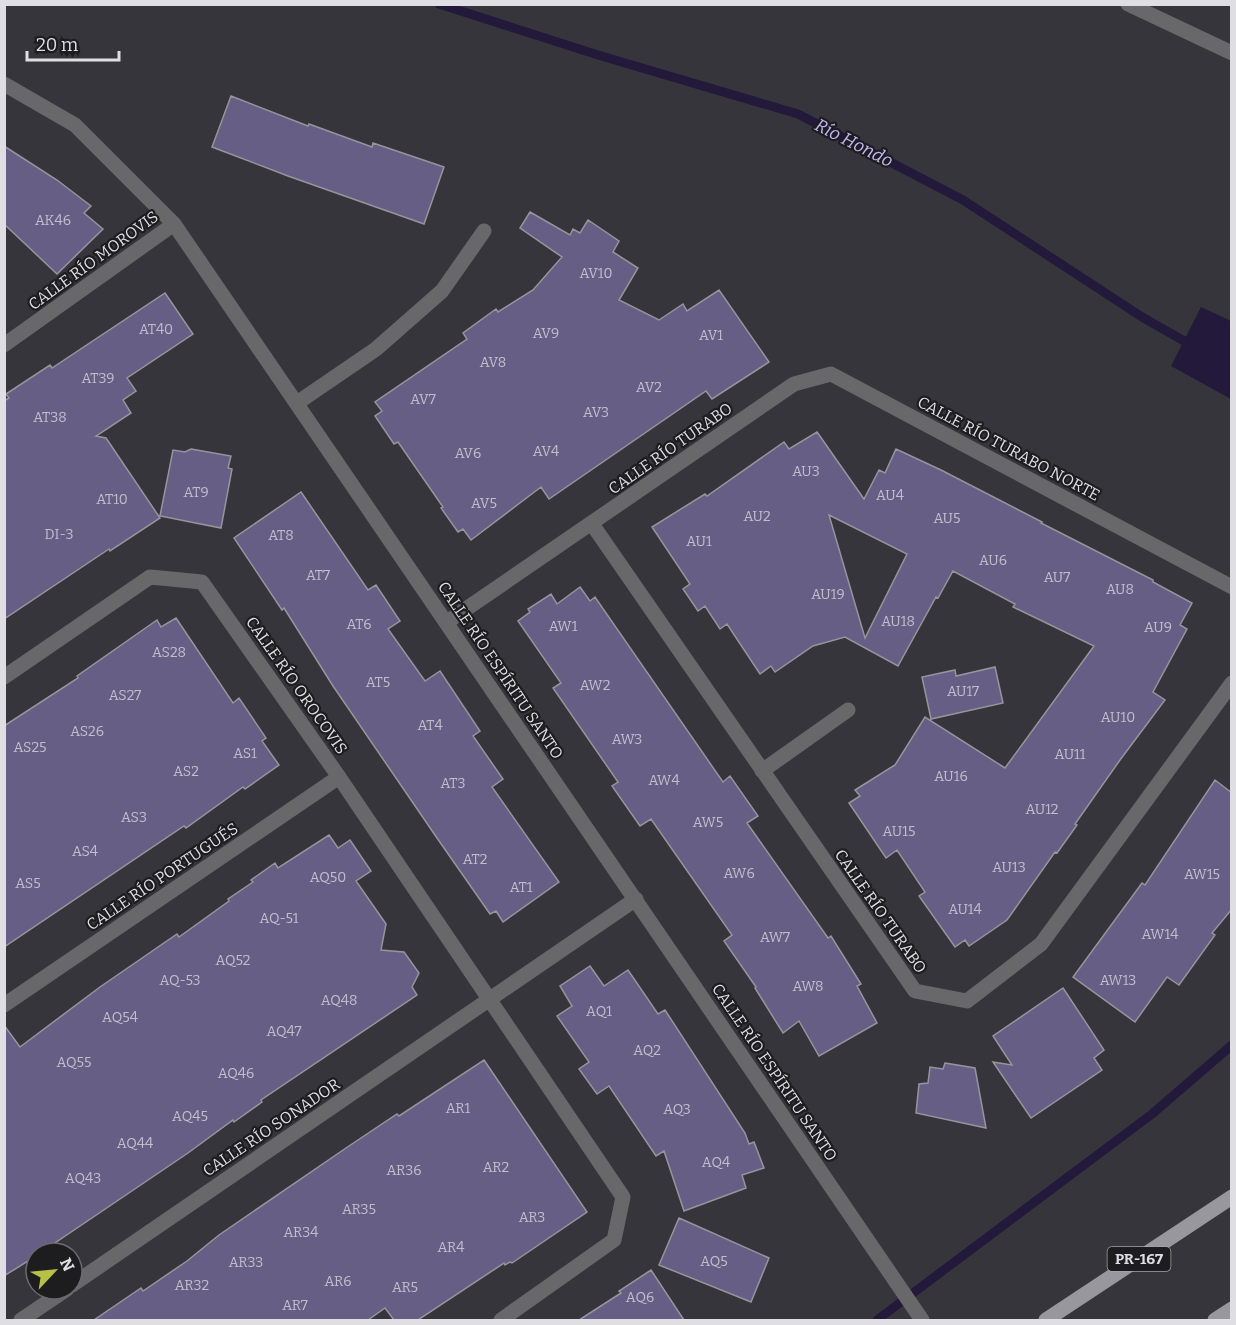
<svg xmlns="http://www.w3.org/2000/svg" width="1236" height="1325" font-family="Bitter,serif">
  <rect width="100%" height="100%" fill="#36353b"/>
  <path fill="#23193b" d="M1201 307 1231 321V399L1171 366Z"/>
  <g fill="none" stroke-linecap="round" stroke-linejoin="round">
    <path stroke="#23193b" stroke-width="9" d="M439 4 598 55 798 114 963 200 1142 317 1184 341
      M877 1320 1152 1114 1232 1045"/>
  </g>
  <path fill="#675e86" stroke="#96959c" stroke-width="1.5" fill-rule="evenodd" d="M231 96 308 126 309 124 372 147 373 143 444 167 424 224 288 176 212 147Z
    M4 146 57 180 91 206 84 213 103 229 57 274 4 224Z
    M530 212 570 235 573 229 580 233 588 220 619 241 613 252 638 268 619 300 659 320 683 304 687 311 719 290 769 362 712 399 706 391 549 499 541 487 471 540 463 529 458 532 441 508 443 507 398 442 394 444 375 416 382 411 375 402 467 339 463 333 496 309 498 312 533 290 562 257 520 228Z
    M165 293 193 334 127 378 136 391 123 400 131 413 96 436 106 438 160 518 110 551 109 549 4 619V401L9 398 6 394 50 365 52 368Z
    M817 432 864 499 879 470 885 473 896 449 941 470 1042 522 1041 523 1153 580V582L1192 603 1180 625 1187 629 1153 692 1165 700 1120 760 1075 824 1077 825 1057 853 1055 852 1007 920 969 946 965 940 955 947 919 896 925 892 897 850 886 858 849 803 860 796 855 790 895 765 925 717 1005 768 1094 646 1013 607 1015 604 953 571 938 598 936 597 898 666 845 637 813 646 775 672 771 666 760 674 727 624 720 629 705 606 698 611 683 589 690 584 652 527 705 494 707 496 784 442 789 449ZM829 515 907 554 865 638Z
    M191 449 231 456 228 468 232 469 221 528 160 516 173 450 185 452Z
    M301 492 368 590 376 585 400 621 388 629 425 681 440 671 480 731 473 736 503 779 492 787 559 882 503 922 496 911 490 914 437 838 333 686 284 608 282 610 234 538Z
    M580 587 590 601 595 597 723 782 730 776 758 816 747 823 828 938 831 936 861 984 857 986 877 1023 819 1056 799 1021 783 1033 755 988 756 987 724 941 732 935 651 819 640 826 612 786 618 782 553 688 561 683 518 621 530 612 528 609 551 594 557 604Z
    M176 618 233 703 239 698 266 738 262 741 279 765 245 789 243 787 186 828 184 826 4 947V726L78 678 77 676 157 620 161 627Z
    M995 667 1003 703 931 719 922 677 955 670 956 676Z
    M1215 780 1232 793V909L1212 933 1215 935 1179 985 1167 977 1135 1022 1073 977 1142 883 1145 885Z
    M329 835 338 848 350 840 371 871 356 881 386 924 381 950 404 952 419 973 412 987 417 995 261 1100 262 1102 234 1122 233 1120 188 1153 40 1253H36V1256L4 1276V1025L20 1047 100 987 177 934 179 937 229 901 228 899 253 882 251 880 275 863 278 868Z
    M590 966 604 986 628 970 658 1014 665 1010 745 1133 749 1144 754 1142 764 1168 742 1175 746 1188 684 1211 664 1151 656 1156 609 1086 597 1094 579 1069 589 1062 557 1016 572 1006 560 986Z
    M1063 988 1104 1050 1094 1058 1102 1070 1031 1118 993 1062 1012 1065 993 1036Z
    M484 1060 587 1212 512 1263 510 1262 505 1265 504 1263 418 1320H394L385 1308 368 1320H94L141 1288 143 1291 187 1261 219 1235 346 1148 397 1114 399 1116Z
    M945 1063 975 1068 986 1128 916 1113 919 1084 928 1083 930 1067 943 1069Z
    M679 1218 769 1258 751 1302 659 1265Z
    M651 1270 684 1320H579L621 1293 619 1291Z"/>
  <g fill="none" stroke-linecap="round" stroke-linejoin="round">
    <path stroke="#68676a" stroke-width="15" d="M1128 4 1232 53
      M4 84 75 125 174 224 922 1320
      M4 345 174 224
      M297 403 376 349 442 291 484 231
      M592 524 915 991 967 1001 1041 944 1232 683
      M447 622 794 384 831 374 1232 587
      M4 677 150 577 202 582 339 777 623 1197 614 1240 501 1320
      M762 771 848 710
      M4 1005 339 777
      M72 1285 636 899
      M21 1320 67 1289"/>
    <path stroke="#98979e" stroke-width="15" d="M1046 1320 1232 1197
      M1215 1320 1232 1309"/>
  </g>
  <g text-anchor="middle" stroke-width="4.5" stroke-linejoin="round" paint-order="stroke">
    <g font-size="14" fill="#c1becb">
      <text x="53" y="225">AK46</text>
      <text x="596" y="278">AV10</text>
      <text x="156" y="334">AT40</text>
      <text x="546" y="338">AV9</text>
      <text x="711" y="340">AV1</text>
      <text x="493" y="367">AV8</text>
      <text x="98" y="383">AT39</text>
      <text x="649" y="392">AV2</text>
      <text x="423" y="404">AV7</text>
      <text x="596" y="417">AV3</text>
      <text x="50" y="422">AT38</text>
      <text x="546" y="456">AV4</text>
      <text x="468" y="458">AV6</text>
      <text x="806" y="476">AU3</text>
      <text x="196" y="497">AT9</text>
      <text x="890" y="500">AU4</text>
      <text x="112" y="504">AT10</text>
      <text x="484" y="508">AV5</text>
      <text x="757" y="521">AU2</text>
      <text x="947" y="523">AU5</text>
      <text x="59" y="539">DI-3</text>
      <text x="281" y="540">AT8</text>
      <text x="699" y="546">AU1</text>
      <text x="993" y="565">AU6</text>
      <text x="318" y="580">AT7</text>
      <text x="1057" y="582">AU7</text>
      <text x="1120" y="594">AU8</text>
      <text x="828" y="599">AU19</text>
      <text x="898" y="626">AU18</text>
      <text x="359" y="629">AT6</text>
      <text x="563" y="631">AW1</text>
      <text x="1158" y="632">AU9</text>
      <text x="169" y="657">AS28</text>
      <text x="378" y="687">AT5</text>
      <text x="595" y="690">AW2</text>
      <text x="963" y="696">AU17</text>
      <text x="125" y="700">AS27</text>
      <text x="1118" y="722">AU10</text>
      <text x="430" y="730">AT4</text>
      <text x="87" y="736">AS26</text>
      <text x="627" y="744">AW3</text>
      <text x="30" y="752">AS25</text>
      <text x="245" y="758">AS1</text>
      <text x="1070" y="759">AU11</text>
      <text x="186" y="776">AS2</text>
      <text x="951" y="781">AU16</text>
      <text x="664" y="785">AW4</text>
      <text x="453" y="788">AT3</text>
      <text x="1042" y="814">AU12</text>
      <text x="134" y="822">AS3</text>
      <text x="708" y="827">AW5</text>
      <text x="899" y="836">AU15</text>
      <text x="85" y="856">AS4</text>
      <text x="475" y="864">AT2</text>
      <text x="1009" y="872">AU13</text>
      <text x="739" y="878">AW6</text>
      <text x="1202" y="879">AW15</text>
      <text x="328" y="882">AQ50</text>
      <text x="28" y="888">AS5</text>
      <text x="521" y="892">AT1</text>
      <text x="965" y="914">AU14</text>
      <text x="279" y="923">AQ-51</text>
      <text x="1160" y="939">AW14</text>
      <text x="775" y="942">AW7</text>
      <text x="233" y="965">AQ52</text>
      <text x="180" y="985">AQ-53</text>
      <text x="1118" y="985">AW13</text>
      <text x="808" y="991">AW8</text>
      <text x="339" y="1005">AQ48</text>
      <text x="599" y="1016">AQ1</text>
      <text x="120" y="1022">AQ54</text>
      <text x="284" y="1036">AQ47</text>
      <text x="647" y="1055">AQ2</text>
      <text x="74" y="1067">AQ55</text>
      <text x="236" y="1078">AQ46</text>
      <text x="458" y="1113">AR1</text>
      <text x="677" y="1114">AQ3</text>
      <text x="190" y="1121">AQ45</text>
      <text x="135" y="1148">AQ44</text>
      <text x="716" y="1167">AQ4</text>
      <text x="496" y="1172">AR2</text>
      <text x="404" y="1175">AR36</text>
      <text x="83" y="1183">AQ43</text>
      <text x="359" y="1214">AR35</text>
      <text x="532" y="1222">AR3</text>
      <text x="301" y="1237">AR34</text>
      <text x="451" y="1252">AR4</text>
      <text x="714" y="1266">AQ5</text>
      <text x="246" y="1267">AR33</text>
      <text x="338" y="1286">AR6</text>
      <text x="192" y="1290">AR32</text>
      <text x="405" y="1292">AR5</text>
      <text x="640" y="1302">AQ6</text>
      <text x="295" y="1310">AR7</text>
    </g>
    <rect fill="#1d1d20" stroke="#a5a4a8" stroke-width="1.5" x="1107.5" y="1247" width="63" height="24" rx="4.5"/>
    <g font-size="15" font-weight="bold" fill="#dfdee2">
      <text x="1139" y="1264">PR-167</text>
    </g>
    <g font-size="16" fill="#dfdee2" stroke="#1d1d20">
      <text transform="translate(93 260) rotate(-36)" y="6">CALLE RÍO MOROVIS</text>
      <text transform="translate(670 448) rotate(-35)" y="6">CALLE RÍO TURABO</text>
      <text transform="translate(1009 448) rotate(28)" y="6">CALLE RÍO TURABO NORTE</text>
      <text transform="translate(501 670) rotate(56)" y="6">CALLE RÍO ESPÍRITU SANTO</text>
      <text transform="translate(297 685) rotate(55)" y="6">CALLE RÍO OROCOVIS</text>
      <text transform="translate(162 876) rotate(-34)" y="6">CALLE RÍO PORTUGUÉS</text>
      <text transform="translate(881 911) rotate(55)" y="6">CALLE RÍO TURABO</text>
      <text transform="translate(775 1072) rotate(56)" y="6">CALLE RÍO ESPÍRITU SANTO</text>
      <text transform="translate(271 1127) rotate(-34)" y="6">CALLE RÍO SONADOR</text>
    </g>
    <g font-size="18" font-style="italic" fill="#c3b5f7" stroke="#1d1d20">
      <text transform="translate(854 143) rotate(27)" y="6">Río Hondo</text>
    </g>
  </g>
  <rect width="1236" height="1325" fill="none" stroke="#dfdee2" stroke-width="12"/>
  <g transform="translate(54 1271) rotate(64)"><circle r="28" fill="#1d1d20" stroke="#6b6a6e" stroke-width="1.5"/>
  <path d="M0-4.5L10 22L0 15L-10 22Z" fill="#b6c148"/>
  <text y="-9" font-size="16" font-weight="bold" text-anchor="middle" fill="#dfdee2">N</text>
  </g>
  <path d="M27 51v9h92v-9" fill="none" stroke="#dfdee2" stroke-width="3"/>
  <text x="36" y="51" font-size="18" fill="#dfdee2" stroke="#1d1d20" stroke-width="4.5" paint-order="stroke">20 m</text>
</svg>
